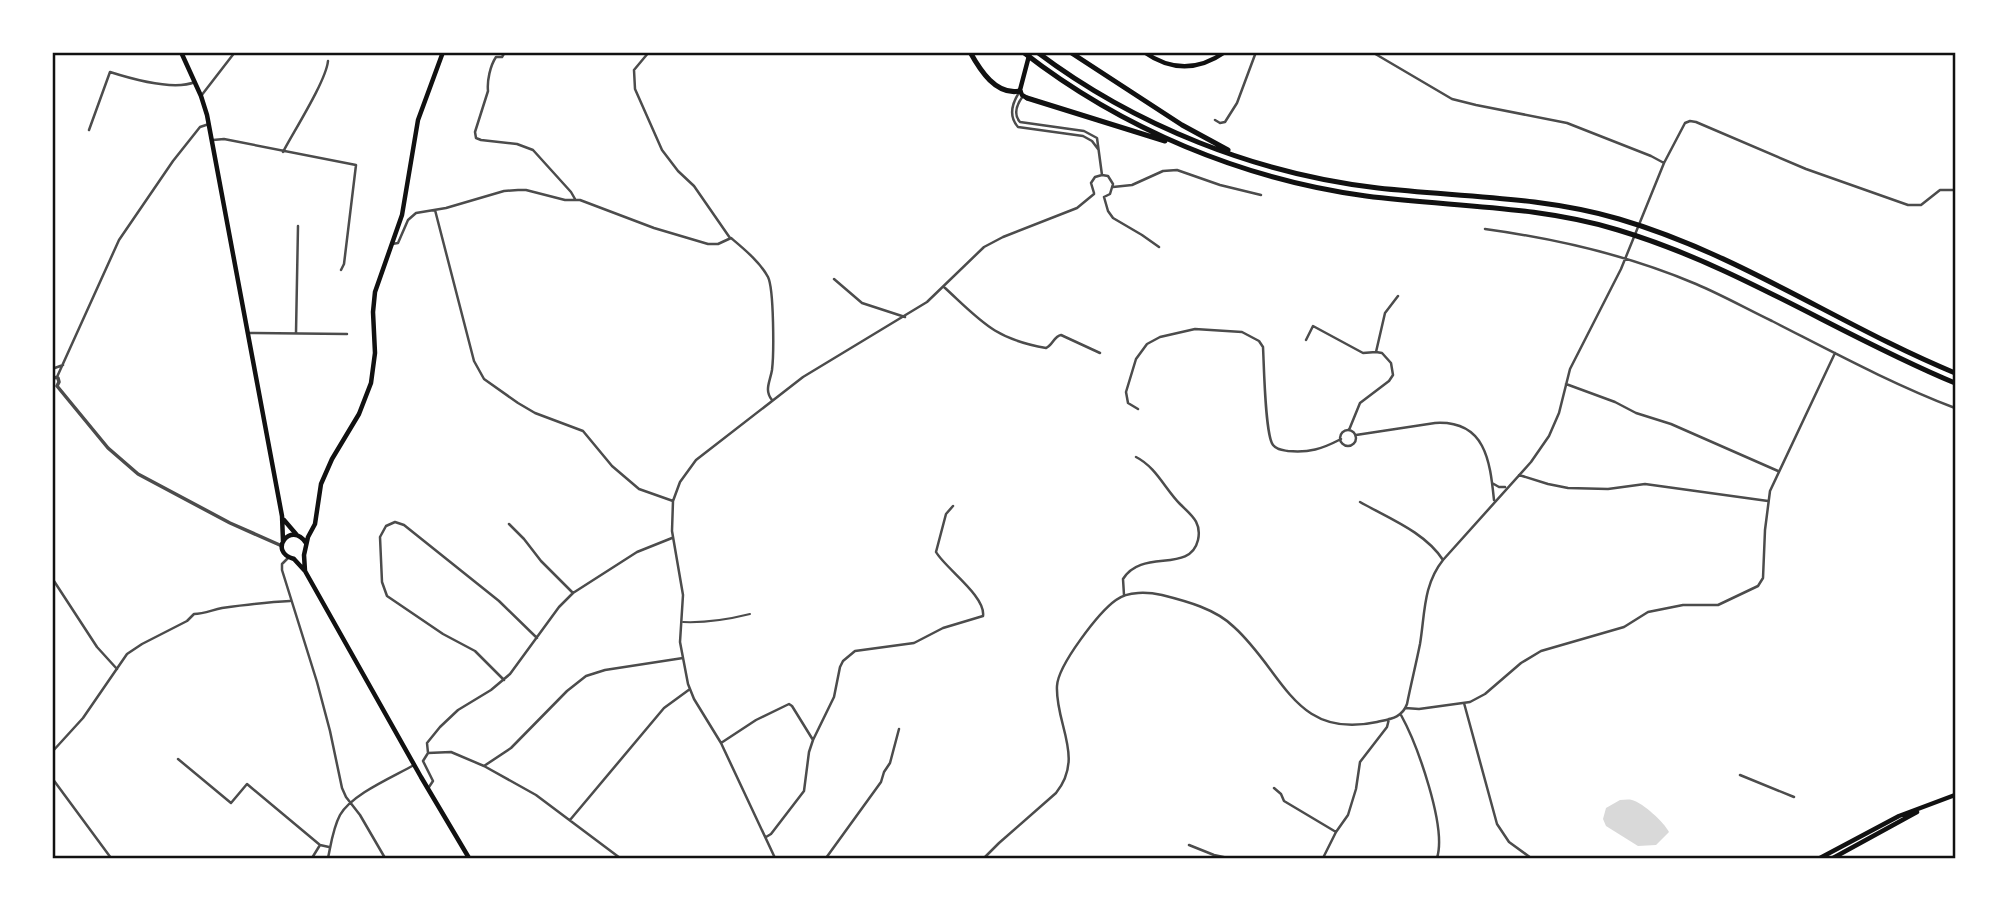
<svg xmlns="http://www.w3.org/2000/svg" width="2008" height="911" font-family="Overpass,sans-serif">
  <rect width="100%" height="100%" fill="#fff"/>
  <path fill="#d9d9d9" d="M1620 800C1624 800 1628 799 1632 800 1643 803 1664 822 1669 832L1656 845 1638 846 1606 826 1603 819 1606 808Z"/>
  <g fill="none" stroke-linecap="round" stroke-linejoin="round">
    <path stroke="#4c4c4c" stroke-width="2" d="M683 622C707 623 726 620 750 614"/>
    <path stroke="#4c4c4c" stroke-width="2.5" d="M1740 775 1794 797"/>
    <path stroke="#4c4c4c" stroke-width="2.5" d="M505 52 502 57H496C490 66 487 81 488 91L475 132 476 138 481 140 517 144 533 150 571 192 575 199
      M649 52 634 70 635 89 662 150 678 171 694 186 730 238
      M1372 52 1452 99 1476 105 1567 123 1651 156 1664 163
      M1020 91C1012 103 1008 116 1018 127L1083 136 1092 141 1098 149
      M201 96 235 52
      M1023 96C1017 104 1013 114 1020 122L1084 131 1097 138 1102 175
      M1215 120 1220 123 1225 122 1237 103 1256 52
      M89 130 110 72C132 79 173 91 195 82
      M213 140 224 139 356 165 344 264 341 270
      M283 152C294 131 326 81 328 61
      M1102 175 1108 176 1113 184 1110 194 1104 197
      M1113 187 1132 185 1163 171 1177 170 1220 185 1261 195
      M1094 193 1091 183 1095 177 1102 175
      M1104 197 1108 211 1113 218 1142 235 1159 247
      M435 210 474 361 484 379 518 403 535 413 583 431 612 466 639 489 673 501
      M1485 229C1558 239 1628 255 1696 284 1722 295 1747 309 1772 321 1833 352 1892 384 1955 408
      M392 244 398 243 408 220 416 213 446 208 504 191 518 190H526L565 200H580L654 228 708 244H718L731 238C744 249 760 262 768 277 774 289 774 354 772 370 770 382 764 390 772 400
      M834 279 862 303 905 317
      M944 287C981 321 994 339 1046 348 1053 345 1054 336 1061 335L1100 353
      M249 333 347 334
      M296 333 298 226
      M1306 340 1313 326 1363 353 1376 352 1382 353 1391 363 1393 375 1389 381 1360 403 1349 430
      M1376 352 1385 313 1398 296
      M52 369 63 365
      M57 377 119 240 173 161 200 127 209 124
      M1566 384 1615 402 1636 413 1671 424 1778 471
      M1138 409 1128 403 1126 392 1136 359 1147 344 1160 337 1195 329 1242 332 1259 341 1263 347C1264 364 1265 435 1273 445 1277 450 1282 450 1288 451 1309 453 1322 449 1341 439
      M1340 438a8 8 0 1 1 16 0a8 8 0 1 1-16 0Z
      M1356 435 1435 423C1486 420 1490 462 1494 500
      M1519 475 1548 484 1568 488 1608 489 1645 484 1768 501
      M1492 483 1499 487H1505
      M1360 502C1388 518 1425 532 1443 560
      M509 524 524 539 541 561 573 593
      M288 558 282 564V570L317 682 330 731 342 788 346 797 360 815 385 858
      M52 578 97 647 117 669
      M1124 595 1123 579C1142 548 1190 574 1198 540 1202 522 1191 515 1180 504 1165 489 1156 467 1136 457
      M504 680 475 651 443 634 387 596 382 582 380 537 386 526 395 522 404 525 499 601 537 638
      M1464 703 1497 824 1509 842 1531 858
      M1405 708 1419 709 1470 702 1485 694 1521 663 1541 651 1624 627 1648 612 1683 605H1718L1758 586 1763 578 1765 530 1770 491 1835 353
      M1401 715C1417 744 1447 827 1437 858
      M721 743 756 720 789 704 792 706 813 740
      M52 752 83 718 127 654 142 644 187 621 194 614C204 614 212 610 222 608 244 605 267 602 290 601
      M428 753 427 743 440 727 458 710 491 690 510 674 559 607 573 593 637 552 672 538
      M428 753 451 752 484 766 536 795 620 858
      M428 753 423 761 433 781 429 787
      M178 759 231 803 247 784 320 845
      M484 766 511 748 567 691 586 676 605 670 683 658
      M52 778 111 858
      M1274 788 1281 794 1284 801 1336 832
      M570 820 664 708 690 689
      M766 837 771 834 804 791 809 752 813 740 834 697 840 667 843 661 855 651 914 643 943 628 983 616C986 596 945 568 936 552L946 514 953 506
      M1189 845 1214 855 1228 858
      M312 858 320 845 329 847
      M328 858C331 844 333 828 340 815 352 794 393 777 414 765
      M775 858 721 743 694 699 688 684 680 642 683 595 672 531 673 501 680 482 696 460 803 377 927 302 984 247 1003 237 1077 208 1094 194
      M826 858 881 782 884 772 890 763 899 729
      M984 858 999 843 1056 793C1085 757 1055 724 1057 686 1058 665 1099 612 1116 600 1128 591 1148 592 1162 595 1186 601 1216 609 1234 627 1284 672 1294 740 1377 722 1390 719 1402 718 1407 704 1411 684 1416 664 1420 644 1425 614 1423 585 1443 560L1531 462 1549 436 1559 413 1570 369 1621 269 1664 163 1685 123 1690 121 1696 122 1806 169 1908 205H1921L1940 190H1955
      M1323 858 1336 832 1348 815 1356 789 1360 762 1387 727 1389 719"/>
    <path stroke="#4c4c4c" stroke-width="3.5" d="M52 377 58 378 59 382 57 386 108 448 138 474 230 523 282 546"/>
    <path stroke="#111" stroke-width="4.5" d="M181 52 201 96 207 115 282 516 283 541
      M1144 52C1171 71 1198 71 1225 52
      M1027 98 1022 95 1020 90 1030 52
      M284 520 296 534
      M294 559 305 571 421 777 469 858
      M294 559C267 552 291 520 306 543
      M305 571 304 555 308 537 315 524 321 484 332 459 359 414 371 383 375 353 373 312 375 292 402 215 418 120 443 52
      M1820 858 1899 816 1955 795
      M1833 858 1917 812"/>
    <path stroke="#111" stroke-width="5" d="M970 52C980 70 996 96 1020 91
      M1023 52C1122 129 1242 179 1366 196 1451 207 1536 205 1618 230 1738 266 1841 336 1955 383
      M1037 52C1135 126 1257 174 1378 188 1459 197 1540 196 1619 219 1739 254 1841 326 1955 373
      M1070 52 1182 125 1228 150
      M1027 98 1165 141"/>
  </g>
  <rect width="2008" height="911" fill="none" stroke="#ffffff" stroke-width="108"/>
  <rect x="54" y="54" width="1900" height="803" fill="none" stroke="#111" stroke-width="2.5"/>
</svg>
